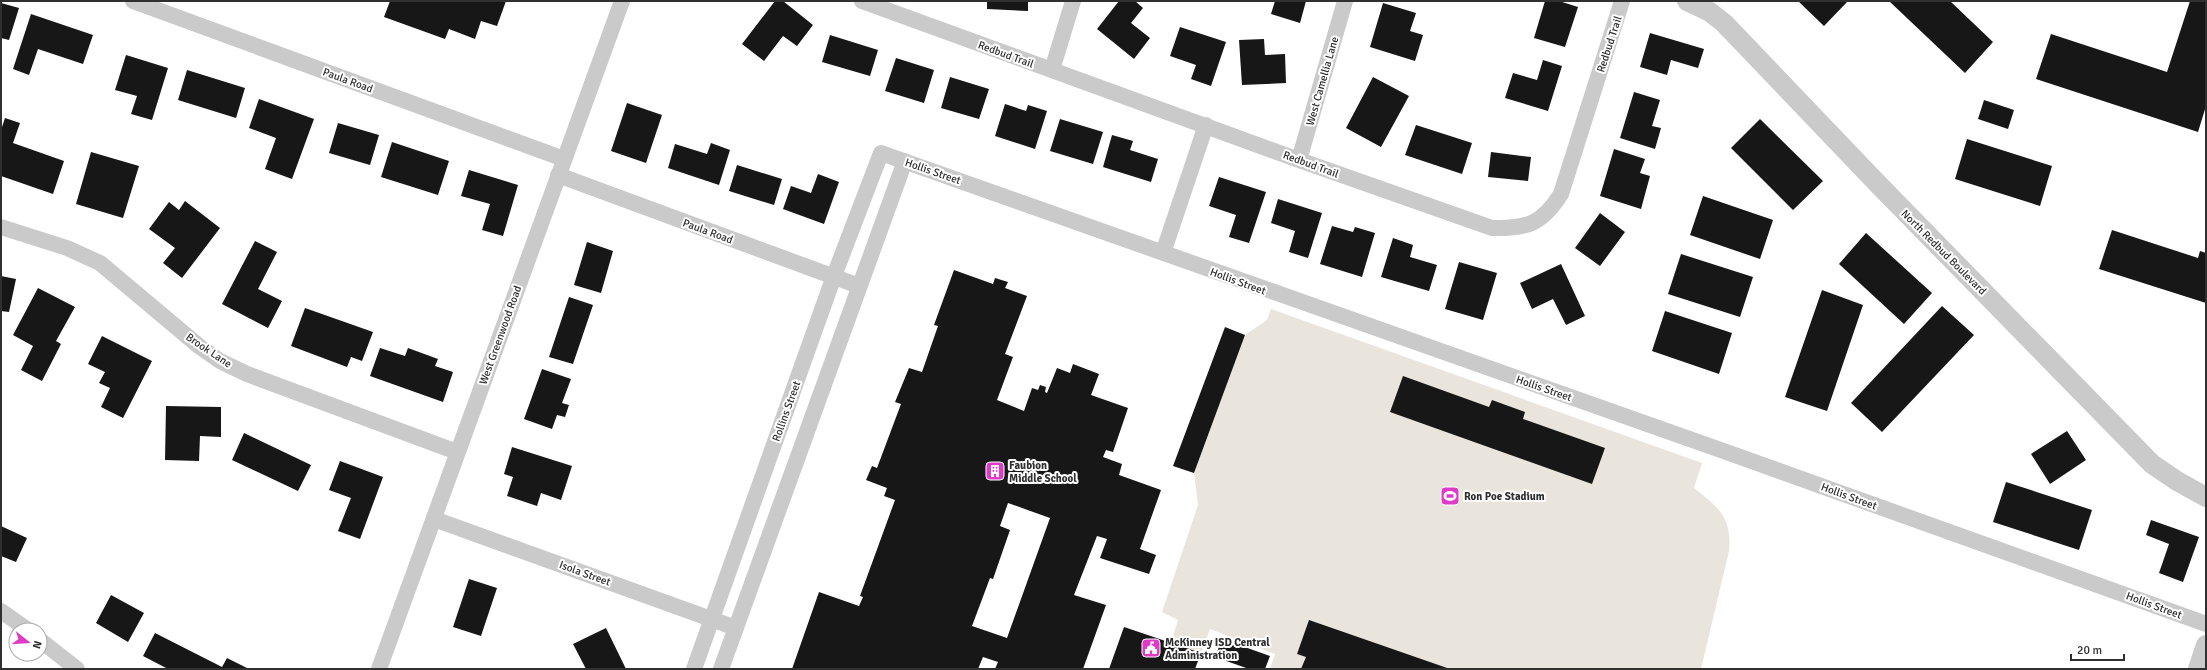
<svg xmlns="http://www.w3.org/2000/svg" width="2207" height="670" font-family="Signika,sans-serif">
  <rect width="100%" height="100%" fill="#fff"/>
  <path fill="#e9e5dc" d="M1271 309 1702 463 1694 488C1719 508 1732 517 1729 551L1701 669H1270L1275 654 1210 629 1201 653 1171 643 1178 620 1162 612 1198 505 1194 473 1245 335 1267 320Z"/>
  <path fill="#171717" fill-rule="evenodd" d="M390 1H506L497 26 481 21 475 39 449 29 445 39 384 17Z
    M775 1H783L813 25 797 46 783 36 764 61 742 44Z
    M987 1H1028V11L987 9Z
    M1119 1H1135L1143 8 1131 23 1150 38 1134 59 1097 29Z
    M1275 1H1306L1300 23 1271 14Z
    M1545 1H1559L1578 7 1565 47 1534 38Z
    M1798 1H1848L1824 26Z
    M1889 1H1950L1993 42 1965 73Z
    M2190 1H2206V106L2198 132 2036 79 2051 34 2167 72Z
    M1 3 19 8 9 40 1 38Z
    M1383 3 1416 13 1410 31 1423 35 1415 61 1370 47Z
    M31 14 93 35 83 64 38 49 29 75 13 69Z
    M1180 27 1226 42 1211 86 1191 79 1196 65 1170 56Z
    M1650 33 1704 49 1698 68 1671 60 1667 75 1640 67Z
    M830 35 878 50 870 76 822 62Z
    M1264 39 1265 55 1285 54 1286 83 1242 85 1239 40Z
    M126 55 168 68 152 120 131 114 137 96 115 90Z
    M896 58 934 70 924 103 885 91Z
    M1543 60 1562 66 1548 111 1505 98 1513 73 1537 80Z
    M187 70 245 88 236 118 178 100Z
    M950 77 989 89 979 119 941 108Z
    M1373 77 1409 96 1381 147 1346 128Z
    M1634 92 1660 100 1652 126 1661 128 1655 149 1620 138Z
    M259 99 314 119 292 179 265 169 276 138 249 128Z
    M1984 100 2014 110 2008 129 1978 119Z
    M627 103 662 115 646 163 611 151Z
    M1005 104 1026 111 1028 105 1047 111 1035 149 995 136Z
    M5 118 20 123 13 143 64 161 53 194 1 176V130Z
    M1060 119 1103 132 1093 164 1050 151Z
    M1760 119 1823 181 1793 210 1731 148Z
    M338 123 379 135 370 165 329 153Z
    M1416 125 1472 143 1462 174 1405 155Z
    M1112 135 1133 141 1130 150 1158 159 1151 182 1103 167Z
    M1967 139 2052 166 2040 206 1955 179Z
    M392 142 449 161 438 195 381 177Z
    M711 143 730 150 719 185 668 168 675 144 707 154Z
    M1614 149 1645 159 1640 173 1650 176 1641 209 1600 196Z
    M91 152 139 166 123 218 76 204Z
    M1491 152 1531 157 1528 181 1488 177Z
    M737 165 782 179 774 205 729 191Z
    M469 170 518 185 503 236 482 230 490 204 461 196Z
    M818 174 839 182 824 224 783 209 791 186 811 193Z
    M1219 177 1266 192 1249 243 1229 237 1236 215 1209 206Z
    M1703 196 1773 220 1760 259 1690 235Z
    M1278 199 1322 213 1308 258 1289 252 1295 231 1271 223Z
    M185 201 220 228 182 278 163 263 175 248 149 229 169 202 179 210Z
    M1600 213 1625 232 1600 266 1575 248Z
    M1332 226 1353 232 1355 227 1375 233 1362 277 1320 264Z
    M2112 230 2198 258 2200 251 2206 253V303L2099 269Z
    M1866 233 1932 293 1904 324 1839 264Z
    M1393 238 1413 245 1410 257 1437 265 1429 291 1381 277Z
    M255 241 277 252 258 289 282 301 268 328 222 304Z
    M587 242 613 251 601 293 574 285Z
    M1681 254 1753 277 1740 317 1668 294Z
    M1459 262 1497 273 1483 320 1445 309Z
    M1561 264 1585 316 1566 325 1553 299 1532 309 1520 283Z
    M954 270 993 284 995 278 1008 282 1005 288 1027 296 1005 354 1013 357 997 400 1024 411 1032 388 1038 390 1040 385 1046 387 1045 392 1047 393 1057 368 1070 373 1073 364 1099 374 1091 395 1128 408 1113 452 1106 450 1103 457 1122 464 1119 475 1161 490 1140 549 1156 555 1149 574 1100 558 1107 539 1097 536 1074 595 1106 605 1083 669H995L998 662 983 657 978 669H792L819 592 859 606 863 597 860 596 895 500 884 496 887 488 866 480 872 466 877 468 901 404 895 402 909 368 922 372 938 326 934 325ZM1008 503 1050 518 1007 638 972 626 990 578 993 579 1010 530 1000 526Z
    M1 276 16 279 9 312 1 311Z
    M38 288 75 307 56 341 61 344 42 381 21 370 33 346 13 335Z
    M1822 290 1863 305 1827 411 1785 397Z
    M569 297 593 305 573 364 549 357Z
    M1942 306 1974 335 1882 432 1851 403Z
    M305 308 373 332 362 361 351 357 347 367 291 346Z
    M1665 311 1732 333 1719 374 1652 351Z
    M1225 327 1245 335 1194 473 1173 466Z
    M102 336 152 361 123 418 101 407 110 388 99 383 105 372 88 364Z
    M380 348 405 356 408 348 438 359 435 366 453 372 443 402 370 376Z
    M542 369 571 379 562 403 569 405 565 417 557 415 552 429 524 419Z
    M1403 376 1489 407 1492 400 1525 412 1523 419 1605 448 1592 484 1390 412Z
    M166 406 221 407V437L200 436 199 461 165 460Z
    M2067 431 2086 460 2050 484 2031 454Z
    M244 433 311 465 298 491 232 460Z
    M512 447 572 466 561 500 541 493 537 506 507 496 513 477 504 474Z
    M340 461 383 477 360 539 338 531 351 498 329 490Z
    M2006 482 2092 510 2079 550 1993 522Z
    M2151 520 2199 537 2183 582 2159 573 2169 544 2146 535Z
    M1 526 27 538 16 562 1 556Z
    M469 579 497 588 481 636 453 627Z
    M111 595 144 613 128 642 96 623Z
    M1309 620 1450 669H1301L1306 657 1297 654Z
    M1124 627 1201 653 1195 669H1109Z
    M606 628 626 669H586L573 644Z
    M155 633 222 667 227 658 247 668 168 669 143 656Z
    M1222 639 1270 656 1265 669H1249L1215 657Z"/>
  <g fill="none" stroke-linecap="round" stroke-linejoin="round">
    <path stroke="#cacaca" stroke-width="16" d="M133 1 564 159
      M862 1 1299 160 1492 228C1527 229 1542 224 1561 194L1622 1
      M1052 70 1073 1
      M1299 160 1345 1
      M558 175 859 286
      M1 227 67 248 100 263 200 347 220 361 247 374 457 452
      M1163 253 1206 125
      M434 519 736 628
      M1 611 28 630
      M40 640 77 669
      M379 669 622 1
      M694 669 834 276 881 153 1732 454 2206 624
      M721 669 905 161"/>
    <path stroke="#cacaca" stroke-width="20" d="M1687 1 1710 12 1724 23 1876 182 2152 464 2177 481 2206 497
      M2198 669 2206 645"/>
  </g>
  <defs>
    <symbol id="building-square" viewBox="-11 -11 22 22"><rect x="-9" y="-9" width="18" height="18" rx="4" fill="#de3cc6" stroke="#fff"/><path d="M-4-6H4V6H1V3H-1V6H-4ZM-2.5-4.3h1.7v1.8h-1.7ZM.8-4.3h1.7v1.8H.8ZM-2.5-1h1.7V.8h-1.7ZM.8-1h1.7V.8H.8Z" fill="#fff"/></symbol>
    <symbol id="stadium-square" viewBox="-11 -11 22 22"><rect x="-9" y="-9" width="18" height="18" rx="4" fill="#de3cc6" stroke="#fff"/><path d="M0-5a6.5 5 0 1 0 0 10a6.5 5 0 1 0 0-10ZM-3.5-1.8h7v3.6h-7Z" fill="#fff"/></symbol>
    <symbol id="civic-square" viewBox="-11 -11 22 22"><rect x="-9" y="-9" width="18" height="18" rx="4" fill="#de3cc6" stroke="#fff"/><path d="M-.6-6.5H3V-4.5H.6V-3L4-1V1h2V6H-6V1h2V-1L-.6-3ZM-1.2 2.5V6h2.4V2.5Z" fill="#fff"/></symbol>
  </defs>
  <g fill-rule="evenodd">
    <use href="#building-square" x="984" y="460" width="22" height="22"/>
    <use href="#stadium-square" x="1439" y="485" width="22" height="22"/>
    <use href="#civic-square" x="1140" y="637" width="22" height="22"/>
  </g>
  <g text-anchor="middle" stroke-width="4" stroke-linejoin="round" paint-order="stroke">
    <g font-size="11" fill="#303030" stroke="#fff">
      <text transform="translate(1609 44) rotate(-72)" y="4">Redbud Trail</text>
      <text transform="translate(1006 54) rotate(20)" y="4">Redbud Trail</text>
      <text transform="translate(348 80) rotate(20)" y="4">Paula Road</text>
      <text transform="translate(1322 81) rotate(-74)" y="4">West Camellia Lane</text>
      <text transform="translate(1311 164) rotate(20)" y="4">Redbud Trail</text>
      <text transform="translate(933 171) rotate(19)" y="4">Hollis Street</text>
      <text transform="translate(708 231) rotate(20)" y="4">Paula Road</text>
      <text transform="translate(1944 252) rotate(45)" y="4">North Redbud Boulevard</text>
      <text transform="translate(1238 281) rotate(20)" y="4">Hollis Street</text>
      <text transform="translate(500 335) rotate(-70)" y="4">West Greenwood Road</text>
      <text transform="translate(209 350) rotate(34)" y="4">Brook Lane</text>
      <text transform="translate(1544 388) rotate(19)" y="4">Hollis Street</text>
      <text transform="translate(786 411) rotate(-70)" y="4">Rollins Street</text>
      <text transform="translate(1849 496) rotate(20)" y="4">Hollis Street</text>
      <text transform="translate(585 573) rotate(20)" y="4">Isola Street</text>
      <text transform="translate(2154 605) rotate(20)" y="4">Hollis Street</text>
    </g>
    <g font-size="11" font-weight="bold" fill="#303030" stroke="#fff" text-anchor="start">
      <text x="1009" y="469">Faubion<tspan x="1009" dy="13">Middle School</tspan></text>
      <text x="1464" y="500">Ron Poe Stadium</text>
      <text x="1165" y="646">McKinney ISD Central<tspan x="1165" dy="13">Administration</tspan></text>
    </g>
  </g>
  <rect width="2207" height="670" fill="none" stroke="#303030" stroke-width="4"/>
  <g transform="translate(28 642) rotate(107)"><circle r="19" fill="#ffffff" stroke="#acacac"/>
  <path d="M0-3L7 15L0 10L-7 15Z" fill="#de3cc6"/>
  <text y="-6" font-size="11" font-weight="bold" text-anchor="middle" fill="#303030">N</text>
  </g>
  <path d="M2071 654v6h53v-6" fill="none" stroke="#303030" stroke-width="2"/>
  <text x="2077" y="654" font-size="12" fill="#303030" stroke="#ffffff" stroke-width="3" paint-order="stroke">20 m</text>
</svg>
